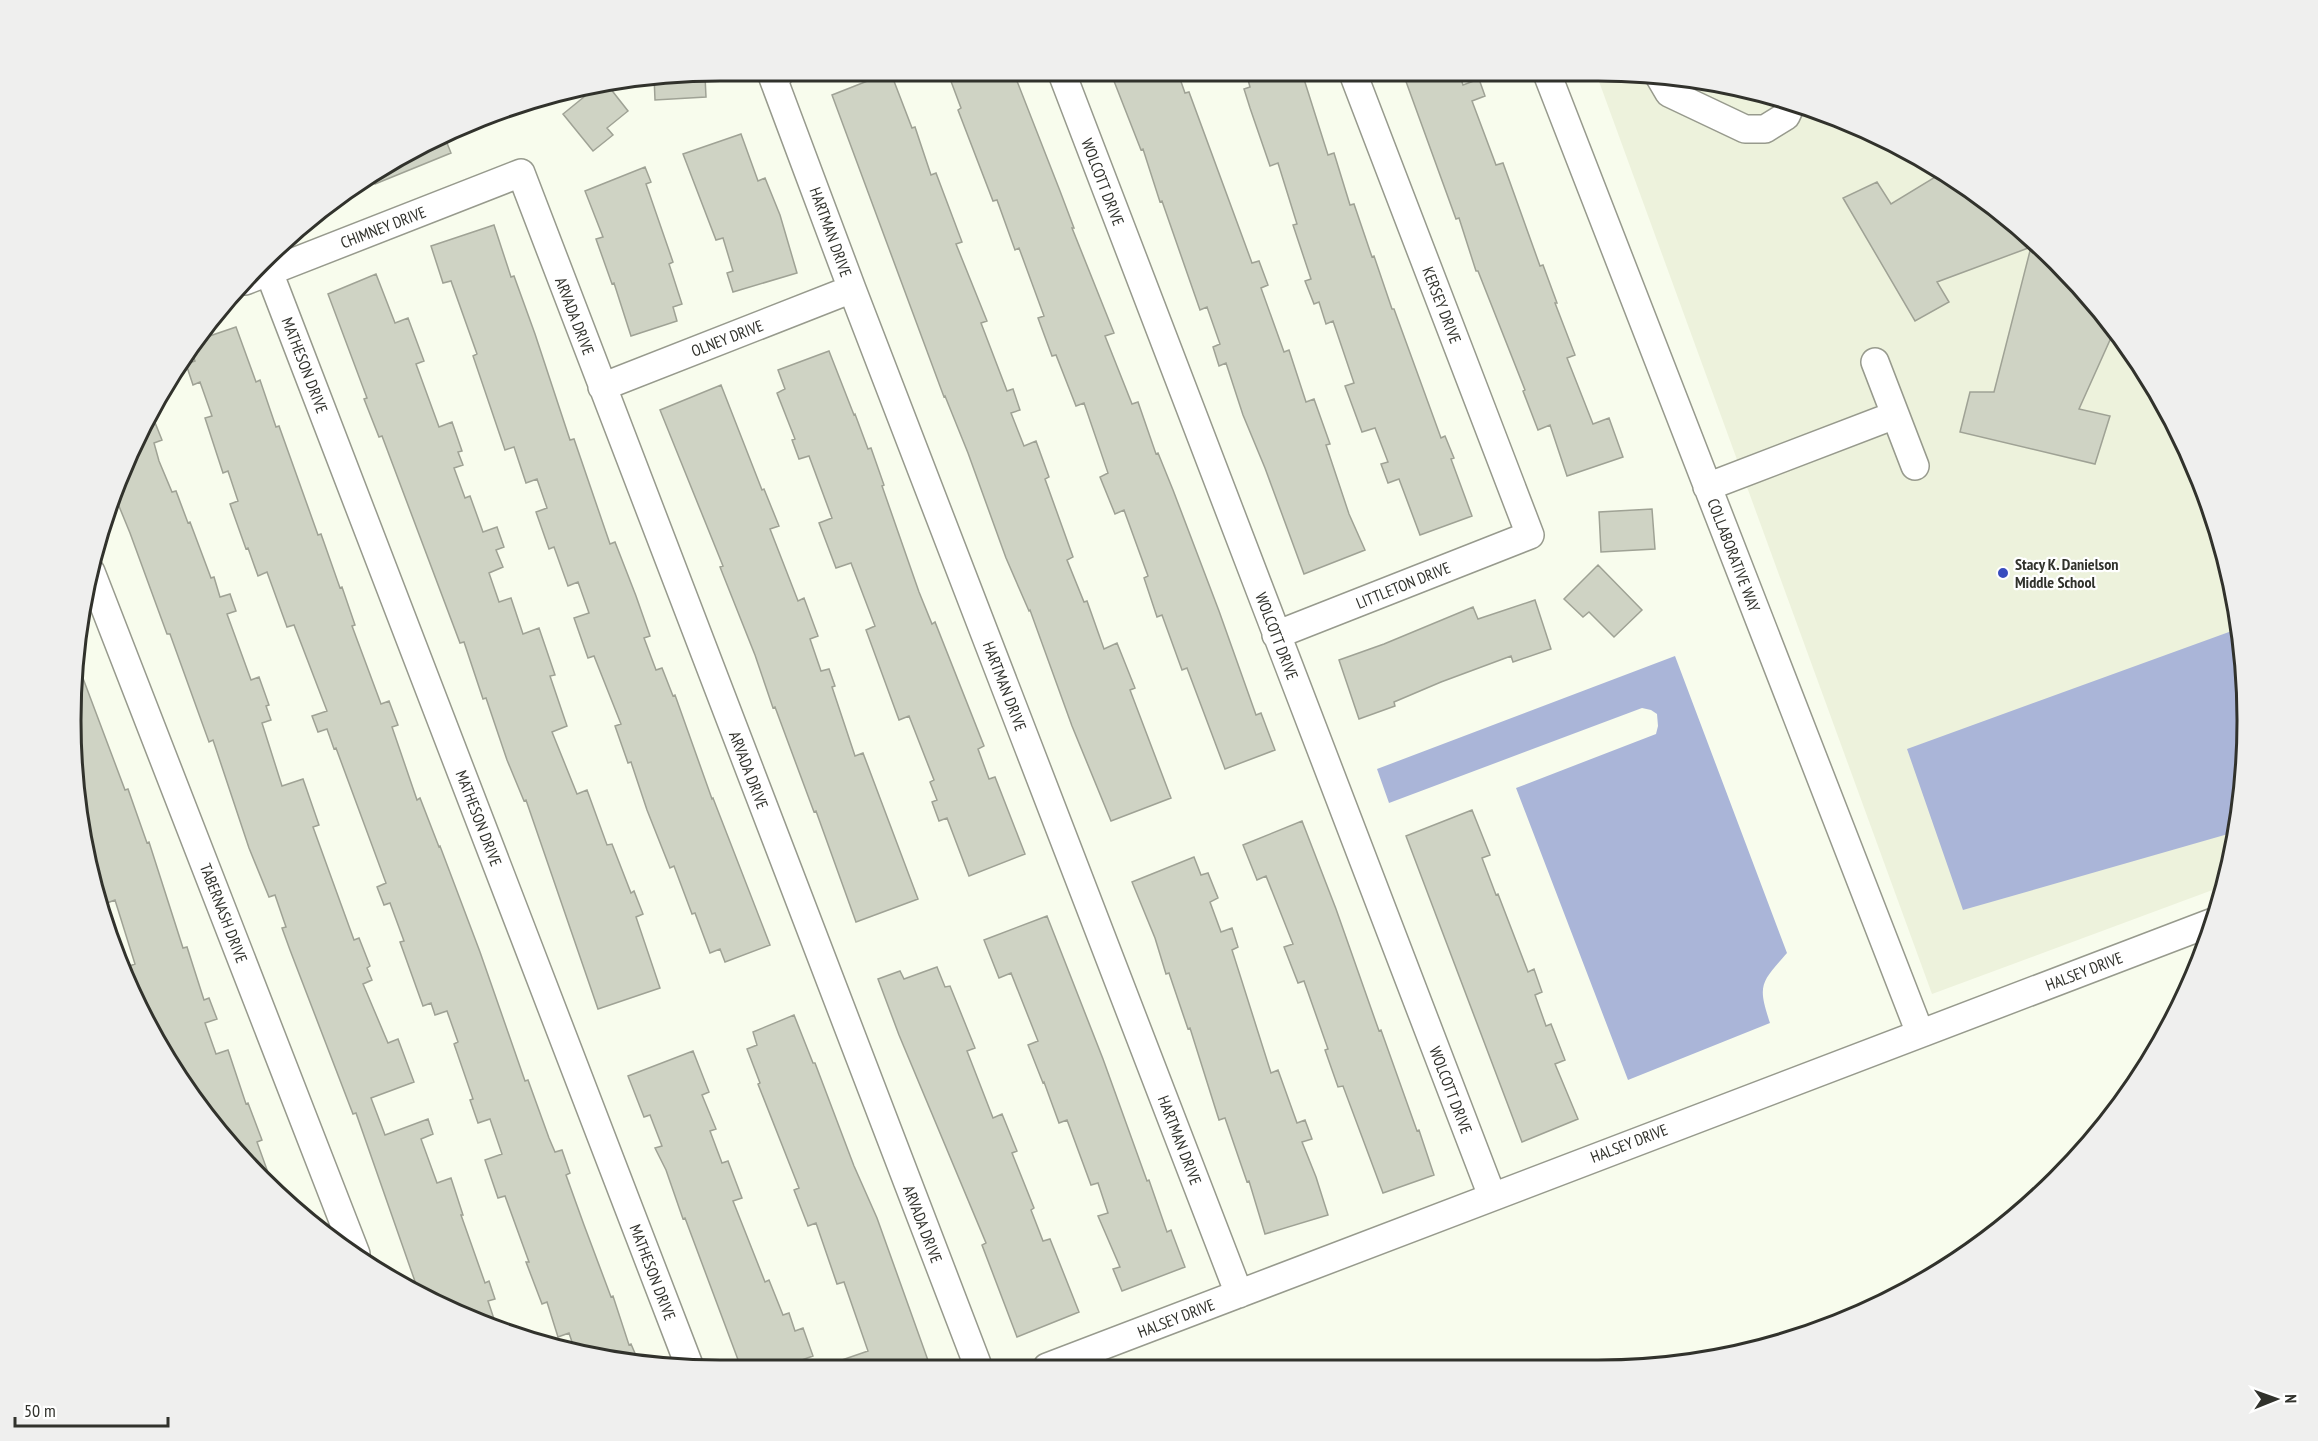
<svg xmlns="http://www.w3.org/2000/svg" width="2318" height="1441" font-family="'PT Sans Narrow',sans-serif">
  <rect width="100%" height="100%" fill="#f8fced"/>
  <path fill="#edf2dc" d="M1597 76H1682L1846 120 1993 205 2086 292 2160 395 2213 511 2242 635 2246 763 2226 885 1932 994Z"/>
  <path fill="#aab5d8" d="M2240 628 2246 763 2235 832 1963 910 1907 749Z
    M1675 656 1787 953C1761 983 1757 984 1770 1023L1628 1080 1516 788 1656 734 1658 726 1657 714 1651 710 1642 708 1389 803 1377 769Z"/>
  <path fill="#cfd3c4" stroke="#9fa295" stroke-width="1.5" d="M654 76H705L706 97 655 100Z
    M880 76H892L912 128 915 127 931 175 936 173 962 242 956 244 987 321 981 323 1007 391 1013 389 1020 410 1011 413 1024 446 1036 441 1049 477 1045 479 1073 557 1067 560 1084 602 1087 601 1104 649 1117 643 1135 688 1130 690 1171 798 1111 821 1072 726 1030 610 1029 611 1006 558 968 453 945 396 944 397 832 95Z
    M949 76H1015L1060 191 1074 228H1072L1114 333 1105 336 1132 404 1138 402 1156 454 1158 453 1173 490 1219 611 1256 715 1261 713 1275 750 1225 769 1187 668 1182 670 1162 615 1157 617 1144 578 1148 576 1124 510 1115 514 1100 477 1108 473 1084 403 1076 406 1056 355 1052 356 1038 318 1044 316 1019 248 1015 250 997 200 993 201 958 110 961 108Z
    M1112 76H1179L1185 93 1189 92 1252 263 1259 261 1268 285 1261 288 1284 352 1289 350 1306 402 1314 399 1330 444 1326 445 1349 514 1365 550 1304 574 1265 468 1243 415 1226 363 1219 366 1213 347 1220 344 1207 307 1200 310 1162 201 1160 202 1143 149 1141 150Z
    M1247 76H1303L1328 155 1334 153 1350 205 1354 204 1372 257 1374 256 1392 309H1394L1441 438 1445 436 1454 458 1451 459 1472 516 1420 535 1399 479 1388 483 1381 464 1388 462 1375 428 1362 432 1345 386 1354 383 1333 321 1326 324 1319 302 1314 304 1305 281 1311 279 1293 225 1297 224 1278 163 1270 166 1250 108 1244 89 1250 87Z
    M1404 76H1460L1463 85 1479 79 1485 96 1472 101 1496 165 1503 163 1540 266 1543 265 1557 303H1555L1575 355 1567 358 1593 424 1609 418 1623 457 1567 476 1550 425 1538 430 1523 391 1525 390 1478 271H1476L1459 218 1456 219Z
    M606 83 628 111 607 128 613 135 593 151 563 114 600 84Z
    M443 133 451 153 375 184 371 176Z
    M741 134 758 181 765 178 780 215 797 273 733 292 727 273 733 271 723 238 716 240 683 154Z
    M645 167 651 182 646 184 673 262 669 264 682 304 673 307 677 321 631 336 614 283 612 284 596 239 603 237 585 191Z
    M1940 174 1993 205 2086 292 2114 331 2079 409 2110 416 2095 464 1960 432 1970 392H1994L2031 247 1937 282 1949 302 1915 321 1843 198 1877 182 1891 204Z
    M494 225 511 277 514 276 535 334 570 440 574 439 610 544 615 542 636 596 650 636 644 638 656 670 662 668 673 696 675 695 712 799 713 798 770 945 725 962 720 949 710 953 695 913 692 914 674 866 670 868 647 810 631 762 628 763 615 726 621 724 594 656 588 658 574 618 589 613 578 582 568 586 554 547 549 549 536 512 547 508 537 479 526 483 514 447 505 450 473 356 477 354 451 281 443 283 431 246Z
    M376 274 395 323 408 318 424 361 416 364 439 427 452 422 462 451 458 452 463 465 454 468 465 498 470 496 483 532 497 527 504 547 496 550 503 567 489 573 499 602 511 598 523 634 539 628 555 675 550 676 567 726 552 732 577 794 587 790 607 845 612 844 631 893 634 891 643 914 636 917 660 988 598 1009 526 800 524 801 507 760 486 698 483 699 464 642 460 643 382 436 379 437 364 399 367 398 328 294Z
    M236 327 256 382 260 380 276 427 279 426 318 535 321 534 340 588 342 587 355 625 352 626 381 704 389 701 398 725 392 727 417 800 420 798 439 847 440 846 480 952 525 1081 528 1080 549 1138 555 1152 562 1150 570 1173 566 1175 584 1225 611 1297 613 1296 629 1345 631 1344 640 1365 574 1348 569 1333 558 1337 547 1302 542 1304 526 1262H529L505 1196 498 1198 485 1160 502 1154 490 1119 478 1123 470 1100 473 1099 454 1044 458 1042 447 1011 435 1015 431 1003 423 1006 400 942 404 941 390 903 384 905 377 887 386 883 336 748 334 749 327 729 318 732 312 716 327 711 294 625 287 627 267 572 258 576 248 548 246 549 230 504 238 501 228 471 223 473 205 418 212 416 200 382 193 385 186 364 195 361 190 347 195 341Z
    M829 351 854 415 855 414 868 449 871 448 884 485 882 486 919 592 932 624 935 622 984 746 978 749 989 779 995 777 1025 854 969 876 947 818 939 821 932 802 937 800 930 782 934 780 909 716 899 720 866 630 875 626 851 563 836 568 819 523 832 518 809 456 799 459 792 440 795 439 777 393 785 389 778 370Z
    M721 385 762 490 764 489 779 526 770 529 798 601 804 598 818 636 810 639 821 671 829 669 835 686 832 687 855 756 863 753 918 899 856 922 816 811 814 812 775 707 773 708 755 655 720 567 723 566 660 410Z
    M152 415 162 440 154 443 159 461 172 492 176 491 188 523 190 522 211 578 214 577 220 597 230 594 236 611 227 614 251 680 259 677 269 705 266 706 271 720 262 723 282 786 303 779 319 825 313 827 330 874 354 940 359 938 370 966 367 968 372 980 363 984 388 1043 398 1039 414 1082 371 1098 385 1135 428 1119 433 1134 421 1139 437 1183 451 1178 463 1215H461L485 1283 489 1281 495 1299 488 1301 497 1328 472 1321 418 1290 356 1113 353 1114 290 950 282 928 286 927 275 895 269 897 249 848 213 740 209 742 170 634H167L130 533 114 494Z
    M1652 509 1655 549 1601 552 1599 512Z
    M1598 565 1642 610 1614 637 1589 612 1583 617 1564 599Z
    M1535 600 1551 649 1513 662 1511 656 1441 682 1394 702 1395 706 1359 719 1339 660 1384 644 1473 607 1478 619Z
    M75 657 125 790 128 789 147 843 149 842 183 948 187 947 204 1000 209 998 217 1019 205 1023 216 1054 228 1050 246 1104 248 1103 262 1140 257 1142 275 1192 261 1180 180 1082 165 1050 147 1003 142 1005 124 968 135 964 115 900 99 906 76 806 70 720Z
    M1472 810 1490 855 1482 858 1496 895 1498 894 1528 972 1534 969 1542 992 1535 995 1546 1026 1551 1024 1565 1060 1555 1064 1578 1119 1522 1142 1406 836Z
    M1302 821 1336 909 1379 1031 1381 1030 1417 1131 1419 1130 1434 1175 1383 1193 1343 1086 1338 1087 1325 1050 1328 1049 1304 981 1298 983 1284 947 1293 944 1266 876 1257 880 1243 845Z
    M1194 857 1201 875 1208 873 1218 898 1210 902 1221 932 1232 928 1238 947 1232 950 1271 1073 1278 1070 1297 1123 1305 1120 1312 1139 1302 1142 1316 1177 1328 1215 1265 1234 1249 1181 1247 1182 1225 1118 1219 1120 1190 1028 1188 1029 1169 973 1166 974 1155 938 1132 882Z
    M1047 916 1103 1059 1147 1181 1149 1180 1167 1232 1171 1230 1185 1267 1122 1291 1113 1269 1120 1267 1098 1216 1108 1213 1098 1183 1091 1185 1067 1120 1059 1123 1044 1082 1043 1083 1028 1045 1038 1041 1011 973 999 978 984 940Z
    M937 967 945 987 950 986 975 1048 967 1051 993 1118 1002 1114 1017 1151 1012 1153 1034 1208 1031 1210 1043 1241 1050 1239 1079 1312 1017 1337 982 1245 986 1243 899 1035 878 979 900 971 904 979Z
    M794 1015 813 1063H815L854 1166 877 1218 930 1366H833V1363L868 1351 844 1282 837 1284 816 1223 808 1226 794 1190 799 1188 758 1084 760 1083 747 1049 757 1045 753 1032Z
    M693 1051 709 1092 702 1095 716 1129 710 1131 722 1163 728 1161 742 1198 733 1201 765 1282 769 1280 783 1315 789 1313 795 1331 803 1328 813 1356 785 1366 740 1365 685 1218 683 1219 666 1170 655 1148 662 1146 650 1115 644 1117 628 1076Z"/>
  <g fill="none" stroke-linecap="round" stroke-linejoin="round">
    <defs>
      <path id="minor" d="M778 76 773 78 852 289 1239 1294
        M1063 76 1492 1196
        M1548 76 1920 1033
        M1659 76 1669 93 1745 129H1765L1786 116 1791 105
        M269 272 689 1365
        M245 281 521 173 978 1366
        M1875 362 1915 466
        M602 387 852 289
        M1707 487 1895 415
        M91 572 356 1254
        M1276 635 1530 535 1354 76
        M1047 1367 2213 922"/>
    </defs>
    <use href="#minor" stroke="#979a8d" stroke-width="30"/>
    <use href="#minor" stroke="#fff" stroke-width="27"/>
  </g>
  <circle fill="#384cbe" stroke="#fff" stroke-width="2" cx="2003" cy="573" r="6"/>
  <g text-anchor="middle" stroke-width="4.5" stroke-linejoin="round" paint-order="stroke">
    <g font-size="16" fill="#31322c" stroke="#fff">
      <text transform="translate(1103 182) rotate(69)" y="6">WOLCOTT DRIVE</text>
      <text transform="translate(383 227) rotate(-21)" y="6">CHIMNEY DRIVE</text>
      <text transform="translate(831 232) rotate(70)" y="6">HARTMAN DRIVE</text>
      <text transform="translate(1442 305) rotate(69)" y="6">KERSEY DRIVE</text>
      <text transform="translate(575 316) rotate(69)" y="6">ARVADA DRIVE</text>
      <text transform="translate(727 338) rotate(-21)" y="6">OLNEY DRIVE</text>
      <text transform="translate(305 365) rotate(69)" y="6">MATHESON DRIVE</text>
      <text transform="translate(1734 555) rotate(69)" y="6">COLLABORATIVE WAY</text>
      <text transform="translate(1403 585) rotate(-22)" y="6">LITTLETON DRIVE</text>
      <text transform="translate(1277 636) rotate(69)" y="6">WOLCOTT DRIVE</text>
      <text transform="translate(1005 686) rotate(69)" y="6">HARTMAN DRIVE</text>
      <text transform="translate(749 770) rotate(69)" y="6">ARVADA DRIVE</text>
      <text transform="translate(479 818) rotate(69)" y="6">MATHESON DRIVE</text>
      <text transform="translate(224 913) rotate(69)" y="6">TABERNASH DRIVE</text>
      <text transform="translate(2084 971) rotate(-21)" y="6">HALSEY DRIVE</text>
      <text transform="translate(1451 1090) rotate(69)" y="6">WOLCOTT DRIVE</text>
      <text transform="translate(1180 1140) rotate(69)" y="6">HARTMAN DRIVE</text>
      <text transform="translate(1629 1143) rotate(-21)" y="6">HALSEY DRIVE</text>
      <text transform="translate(923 1224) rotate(69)" y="6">ARVADA DRIVE</text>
      <text transform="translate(653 1272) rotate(69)" y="6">MATHESON DRIVE</text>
      <text transform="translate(1176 1318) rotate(-21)" y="6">HALSEY DRIVE</text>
    </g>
    <g font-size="16" font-weight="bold" fill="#31322c" stroke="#fff" text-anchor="start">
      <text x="2015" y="570">Stacy K. Danielson<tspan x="2015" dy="18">Middle School</tspan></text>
    </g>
  </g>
  <path d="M0 0H2318V1441H0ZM720 81H1598A639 639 0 0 1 2237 720V721A639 639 0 0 1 1598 1360H720A639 639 0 0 1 81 721V720A639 639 0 0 1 720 81Z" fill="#efefee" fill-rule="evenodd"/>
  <path fill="none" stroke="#31322c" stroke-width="3" d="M720 81H1598A639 639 0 0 1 2237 720V721A639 639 0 0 1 1598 1360H720A639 639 0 0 1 81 721V720A639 639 0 0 1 720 81Z"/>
  <g transform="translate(2276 1399) rotate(89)" stroke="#ffffff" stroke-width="4.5" paint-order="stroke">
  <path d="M0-4.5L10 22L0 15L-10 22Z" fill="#31322c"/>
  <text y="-9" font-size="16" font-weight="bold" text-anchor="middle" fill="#31322c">N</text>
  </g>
  <path d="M15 1417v9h153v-9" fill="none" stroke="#31322c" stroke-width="3"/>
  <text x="24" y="1417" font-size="18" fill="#31322c" stroke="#ffffff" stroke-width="4.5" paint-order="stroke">50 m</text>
</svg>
